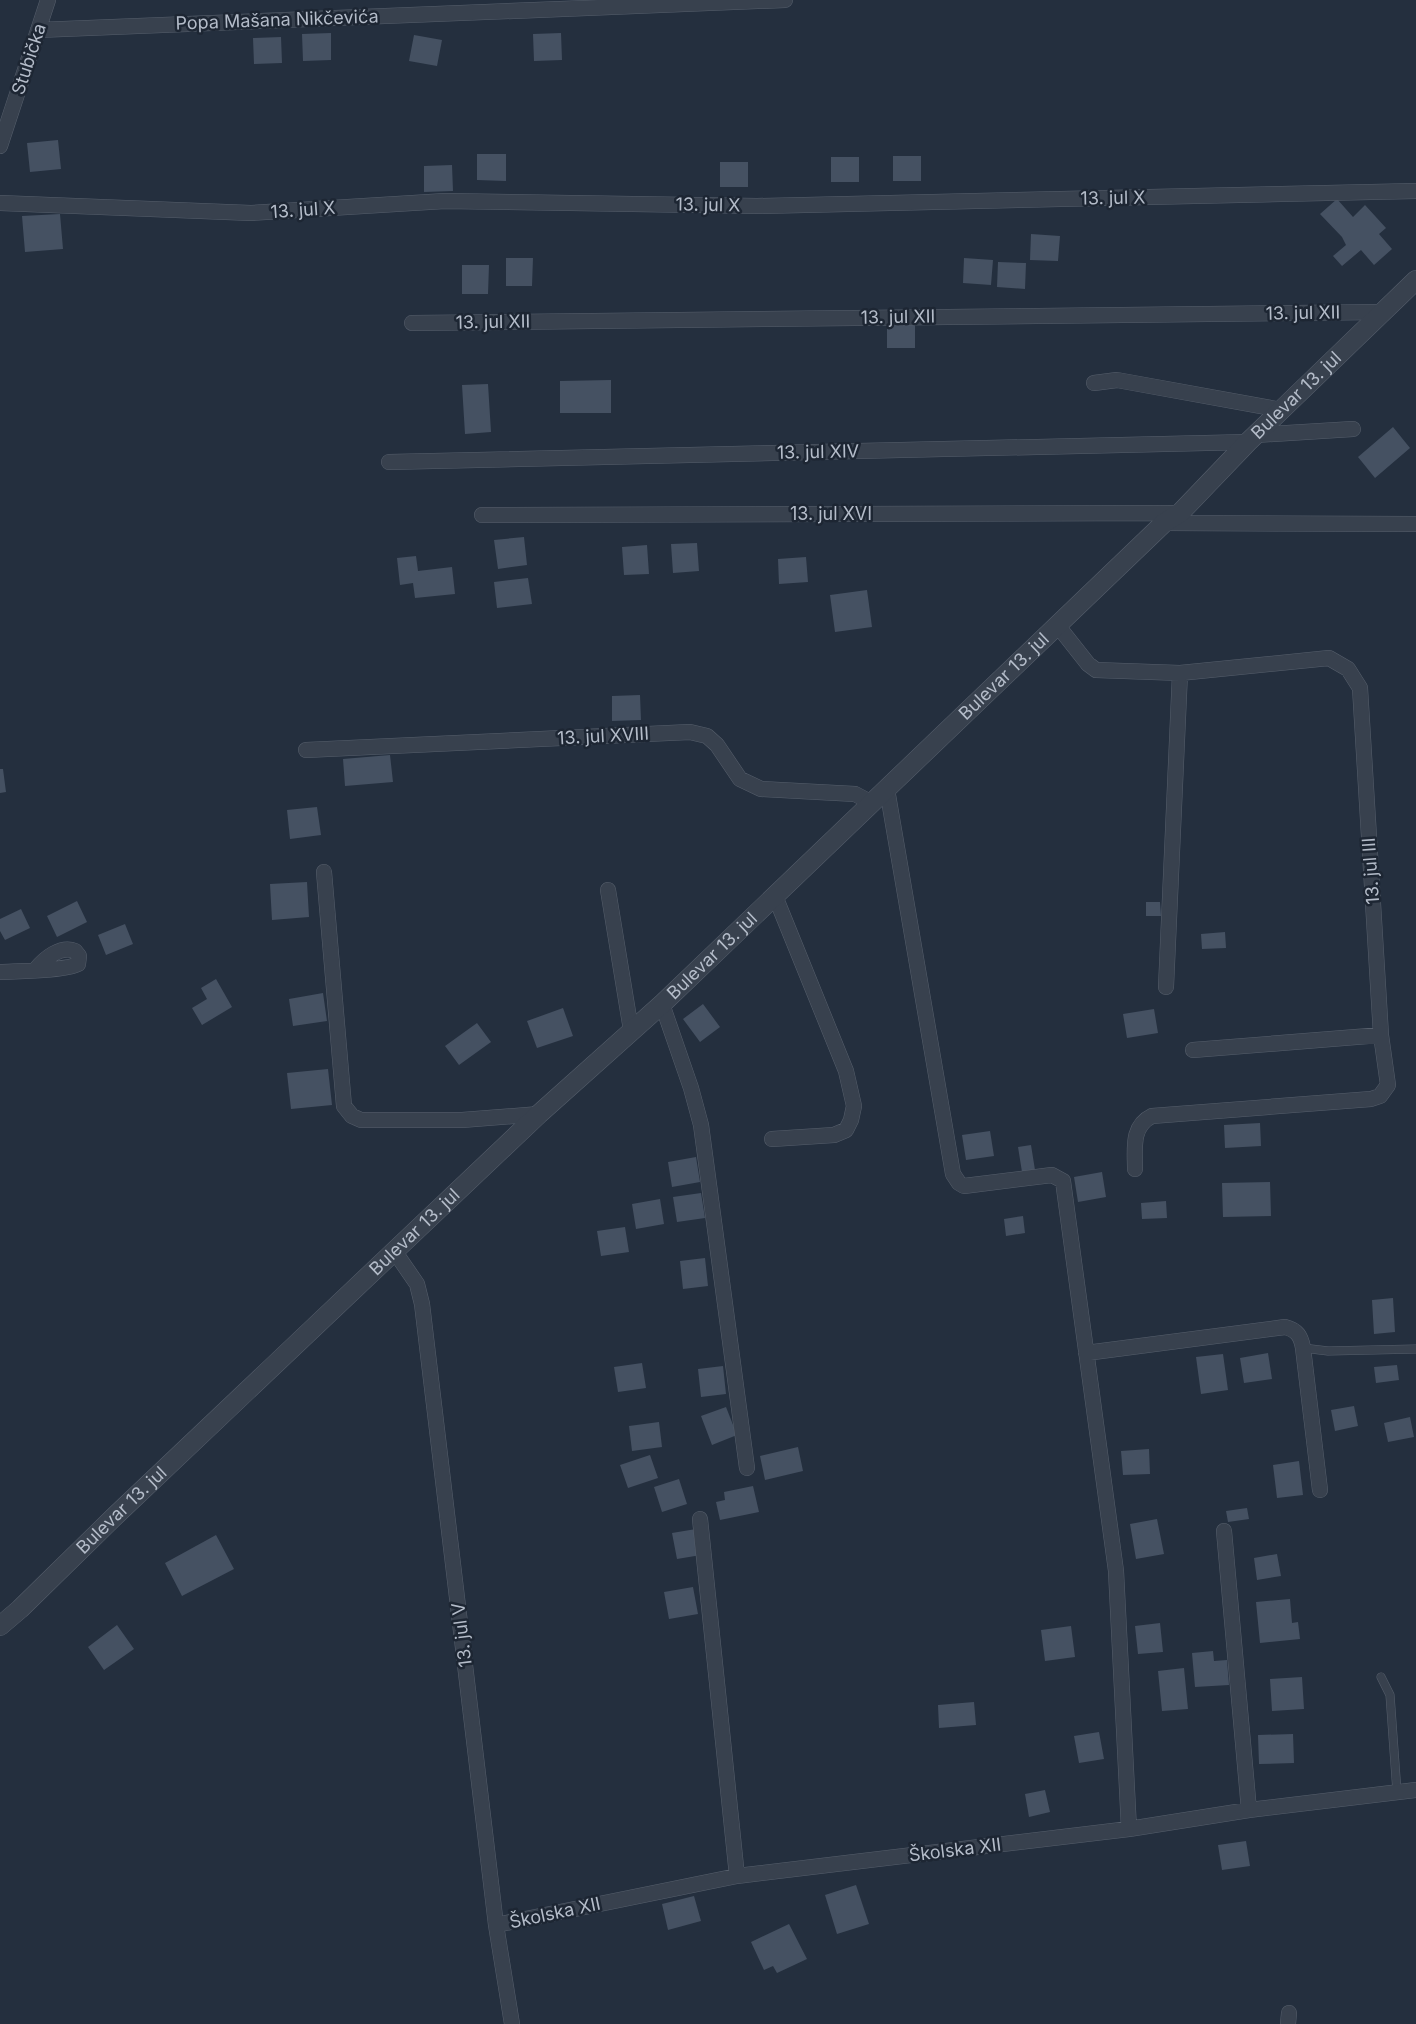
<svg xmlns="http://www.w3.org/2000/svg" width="1416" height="2024" font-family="Inter,sans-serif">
  <rect width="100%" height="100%" fill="#242f3e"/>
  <path fill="#455162" d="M331 33V60L303 61 302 34Z
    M561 33 562 60 534 61 533 34Z
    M414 35 442 40 437 66 409 61Z
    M281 37 282 63 254 64 253 38Z
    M58 140 61 169 30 172 27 143Z
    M477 154H506V181L477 180Z
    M893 156H921V181H893Z
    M831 157H859V182H831Z
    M720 162H748V187H720Z
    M452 165 453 191 424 192V166Z
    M1337 199 1353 217 1365 205 1386 228 1379 234 1392 249 1374 265 1361 250 1342 266 1333 256 1346 245 1342 237 1320 214Z
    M60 214 63 249 25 252 22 216Z
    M1031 234 1060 236 1058 261 1030 260Z
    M506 258H533L532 286H506Z
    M964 258 993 260 991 285 963 283Z
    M998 262 1026 263 1025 289 997 287Z
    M462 265H489L488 294H462Z
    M887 323H915V348H887Z
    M611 380V413H560V381Z
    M488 384 491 432 465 434 462 385Z
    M1393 427 1410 448 1375 478 1358 457Z
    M524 537 527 565 498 569 494 540Z
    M697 543 699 571 673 573 671 544Z
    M647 545 649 574 624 575 622 547Z
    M416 556 418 571 452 567 455 594 415 598 413 583 400 585 397 558Z
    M806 557 808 582 779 584 778 559Z
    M528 578 532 604 497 608 494 582Z
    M867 590 872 627 835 632 830 595Z
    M640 695 641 720 612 721V696Z
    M390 755 393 782 345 786 343 759Z
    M0 769H3L6 792 0 793Z
    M317 807 321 835 290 839 287 810Z
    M307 882 309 917 272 920 270 884Z
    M77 901 87 922 57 937 47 916Z
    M1146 902H1160L1161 916H1146Z
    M21 909 30 928 5 940 0 931V919Z
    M125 924 133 944 106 955 98 935Z
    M1225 932 1226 948 1202 949 1201 934Z
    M216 979 232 1007 202 1025 192 1008 207 999 201 988Z
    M323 993 327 1021 293 1026 289 999Z
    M703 1004 720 1027 700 1042 683 1019Z
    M563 1008 573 1036 537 1048 527 1021Z
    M1154 1009 1158 1033 1127 1038 1123 1014Z
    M477 1023 491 1042 459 1065 445 1046Z
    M328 1069 332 1105 291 1109 287 1073Z
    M1260 1123 1261 1146 1225 1148 1224 1125Z
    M990 1131 994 1156 966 1160 962 1135Z
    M1031 1145 1035 1170 1022 1172 1018 1147Z
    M696 1157 700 1182 672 1187 668 1162Z
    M1102 1172 1106 1197 1078 1202 1074 1177Z
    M1270 1182 1271 1216 1223 1217 1222 1183Z
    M701 1193 705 1218 677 1222 673 1197Z
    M660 1199 664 1224 636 1229 632 1204Z
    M1166 1201 1167 1218 1142 1219 1141 1203Z
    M1023 1216 1025 1233 1006 1236 1004 1219Z
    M625 1227 629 1252 601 1256 597 1231Z
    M705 1258 708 1286 683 1289 680 1261Z
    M1393 1298 1395 1332 1374 1334 1372 1300Z
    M1268 1353 1272 1379 1244 1383 1240 1358Z
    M1223 1354 1228 1390 1201 1394 1196 1357Z
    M642 1363 646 1388 618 1392 614 1367Z
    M1397 1365 1399 1380 1376 1383 1374 1367Z
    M723 1366 726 1394 701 1397 698 1369Z
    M1354 1406 1358 1426 1335 1431 1331 1410Z
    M726 1407 737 1435 712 1445 701 1416Z
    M1410 1417 1414 1437 1388 1442 1384 1423Z
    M659 1422 662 1447 632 1451 629 1426Z
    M798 1447 803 1471 765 1480 760 1456Z
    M1149 1449 1150 1474 1123 1475 1121 1451Z
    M650 1455 658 1478 628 1488 620 1465Z
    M1299 1461 1303 1495 1277 1498 1273 1465Z
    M679 1479 687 1504 662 1512 654 1487Z
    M753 1486 759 1512 720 1520 716 1502 725 1500 724 1492Z
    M1247 1508 1249 1519 1228 1522 1226 1511Z
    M1157 1519 1164 1554 1136 1559 1130 1524Z
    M696 1529 701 1555 677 1559 672 1533Z
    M216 1535 234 1569 182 1596 165 1563Z
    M1277 1554 1281 1576 1257 1580 1254 1558Z
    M693 1587 698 1614 669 1619 664 1592Z
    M1290 1599 1292 1623 1298 1622 1300 1639 1260 1643 1256 1602Z
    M1160 1623 1163 1652 1138 1654 1135 1626Z
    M117 1625 134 1649 104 1670 88 1647Z
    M1071 1626 1075 1657 1045 1661 1041 1630Z
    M1213 1651 1214 1661 1227 1660 1229 1685 1195 1687 1192 1653Z
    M1184 1668 1188 1709 1162 1711 1158 1671Z
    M1302 1677 1304 1709 1272 1711 1270 1679Z
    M974 1702 976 1725 939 1728 938 1705Z
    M1099 1732 1104 1759 1079 1763 1074 1736Z
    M1293 1734 1294 1763 1259 1764 1258 1735Z
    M1045 1790 1050 1812 1029 1817 1025 1794Z
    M1246 1841 1250 1866 1222 1870 1218 1845Z
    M856 1885 869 1924 837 1934 825 1895Z
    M694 1896 701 1921 668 1930 662 1904Z
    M789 1924 807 1959 777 1973 773 1966 764 1970 751 1942Z"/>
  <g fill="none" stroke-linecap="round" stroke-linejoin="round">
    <defs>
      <path id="service" d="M1303 1348 1328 1351 1416 1349
        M1381 1677 1390 1695 1397 1792"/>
      <path id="minor" d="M38 30 785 0
        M0 146 48 0
        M0 203 251 213 445 201 757 206 1416 191
        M412 323 1384 312
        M1094 383 1117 380 1282 410
        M1256 435 1353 429
        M389 462 1248 442
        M482 515 1180 513
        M1164 523 1416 524
        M1058 626 1088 664 1096 670 1180 673 1329 658 1348 669 1360 688 1381 1035 1388 1085 1380 1096 1371 1099 1152 1116C1131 1126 1135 1149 1135 1169
        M306 750 690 732 707 736 717 745 740 779 761 789 855 794 872 803
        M887 789 953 1174 959 1183 964 1186 1052 1175 1063 1181 1116 1571 1129 1829
        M324 872 344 1106 352 1116 361 1120H462L539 1114
        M608 890 631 1030
        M0 972C17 971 65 971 78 964L79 956 75 951C61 945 45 958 36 969
        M1166 987 1180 673
        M662 1004 691 1088 701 1125 747 1468
        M1193 1050 1381 1035
        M772 1139 834 1135 846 1130 851 1120 854 1106 846 1071 775 896
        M395 1252 417 1284 422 1304 496 1925 512 2024
        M1086 1353 1285 1327C1297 1330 1301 1336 1303 1348L1320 1490
        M700 1519 737 1876
        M1224 1531 1249 1810
        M496 1925 737 1876 1129 1829 1249 1810 1416 1790
        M1288 2024 1289 2013"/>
      <g id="tertiary">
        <path id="s1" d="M0 1626 20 1609 115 1516 539 1114 662 1004 1164 523 1180 513 1248 442 1416 280"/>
      </g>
    </defs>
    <use href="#service" stroke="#565f6c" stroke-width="9"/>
    <use href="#minor" stroke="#565f6c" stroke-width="16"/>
    <use href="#tertiary" stroke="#565f6c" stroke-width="20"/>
    <use href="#service" stroke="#38414e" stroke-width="8"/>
    <use href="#minor" stroke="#38414e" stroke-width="15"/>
    <use href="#tertiary" stroke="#38414e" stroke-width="19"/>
  </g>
  <g text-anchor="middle" stroke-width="5" stroke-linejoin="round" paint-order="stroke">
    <g font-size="18" fill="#b4bcc9" stroke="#1d2633">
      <text transform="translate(277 20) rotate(-2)" y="6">Popa Mašana Nikčevića</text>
      <text transform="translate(29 59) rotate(-72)" y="6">Stubička</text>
      <text transform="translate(1113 198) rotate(-1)" y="6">13. jul X</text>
      <text transform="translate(708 205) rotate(1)" y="6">13. jul X</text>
      <text transform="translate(303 210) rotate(-4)" y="6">13. jul X</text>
      <text transform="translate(1303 313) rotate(-1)" y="6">13. jul XII</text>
      <text transform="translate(898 317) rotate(-1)" y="6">13. jul XII</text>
      <text transform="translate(493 322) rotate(-1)" y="6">13. jul XII</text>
      <text dy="6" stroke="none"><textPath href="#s1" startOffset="1788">Bulevar 13. jul</textPath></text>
      <text transform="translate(818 452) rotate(-1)" y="6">13. jul XIV</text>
      <text x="831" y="520">13. jul XVI</text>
      <text dy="6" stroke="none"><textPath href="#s1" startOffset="1382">Bulevar 13. jul</textPath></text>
      <text transform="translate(603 736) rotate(-3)" y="6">13. jul XVIII</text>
      <text transform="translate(1371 871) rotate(-94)" y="6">13. jul III</text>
      <text dy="6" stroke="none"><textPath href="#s1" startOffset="978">Bulevar 13. jul</textPath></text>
      <text dy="6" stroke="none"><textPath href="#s1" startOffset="572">Bulevar 13. jul</textPath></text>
      <text dy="6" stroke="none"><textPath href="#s1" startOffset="168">Bulevar 13. jul</textPath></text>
      <text transform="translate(462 1635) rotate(-97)" y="6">13. jul V</text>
      <text transform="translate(955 1850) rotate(-7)" y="6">Školska XII</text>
      <text transform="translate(555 1913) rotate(-12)" y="6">Školska XII</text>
    </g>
  </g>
</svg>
